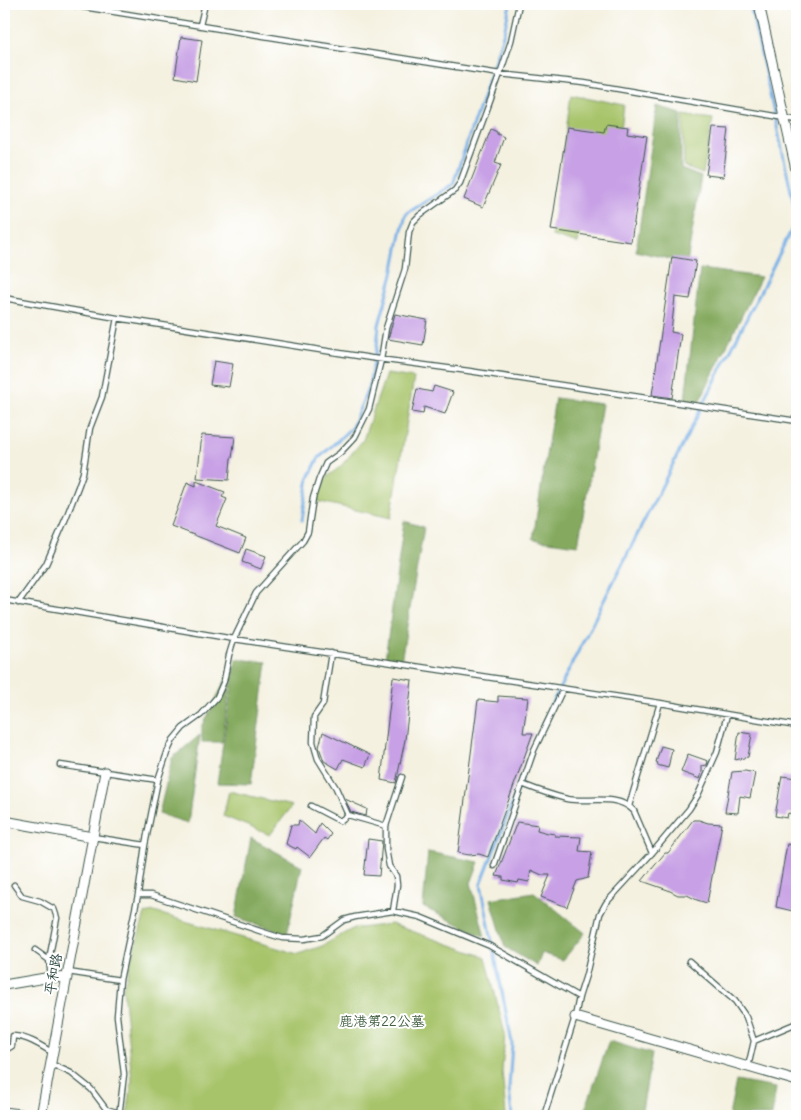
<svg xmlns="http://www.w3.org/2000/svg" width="801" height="1120" font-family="Delius,'LXGW WenKai TC',sans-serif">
  <rect width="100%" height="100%" fill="#fff"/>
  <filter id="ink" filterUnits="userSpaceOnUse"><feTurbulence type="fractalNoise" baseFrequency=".02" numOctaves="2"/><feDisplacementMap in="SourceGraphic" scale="10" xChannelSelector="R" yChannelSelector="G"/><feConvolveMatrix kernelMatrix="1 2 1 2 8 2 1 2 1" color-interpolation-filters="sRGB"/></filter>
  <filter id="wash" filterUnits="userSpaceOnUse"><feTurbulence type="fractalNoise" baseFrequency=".0096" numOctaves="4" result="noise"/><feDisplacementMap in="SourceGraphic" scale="20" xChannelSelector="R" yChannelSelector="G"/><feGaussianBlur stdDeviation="1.12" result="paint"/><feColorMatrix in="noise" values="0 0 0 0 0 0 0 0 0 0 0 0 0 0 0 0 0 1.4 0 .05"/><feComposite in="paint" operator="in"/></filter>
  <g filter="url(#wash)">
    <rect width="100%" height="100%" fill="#f4f1e0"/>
    <path fill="#a7c46b" stroke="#638050" d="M571 94 624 105 619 145 594 140 578 244 552 236Z
      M683 115 713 119 703 174 684 167Z
      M386 374 414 378 391 518 316 501 327 477 341 466 363 440Z
      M229 791 292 806 270 835 223 816Z
      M154 912 298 954 322 946 352 929 391 924 486 957 505 1034 502 1071 506 1116H127L132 1080 123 988 145 914Z"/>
    <path fill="#85aa5f" stroke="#52744a" d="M657 106 681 113V169L701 177 687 263 636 251Z
      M700 269 761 277 699 402 685 400Z
      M555 398 602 404 578 545 533 539Z
      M404 521 424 527 401 661 385 659Z
      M236 659 267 662 251 784 217 783Z
      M233 665 222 742H202V727Z
      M200 735 188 823 159 814 172 758Z
      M251 838 302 866 287 934 236 917Z
      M428 852 479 862 471 883 485 937 423 907Z
      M534 892 585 933 563 960 542 953 537 966 505 947 491 899Z
      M609 1041 652 1054 641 1116H583Z
      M736 1081 776 1088 772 1116H729Z"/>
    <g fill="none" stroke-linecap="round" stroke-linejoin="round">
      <path stroke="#76afe6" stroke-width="3" d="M750 4 797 218
        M302 520 309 478 318 459 352 427 369 386 377 346 379 325 393 274 401 233 406 214 453 184 504 32 510 4
        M540 733 550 707 797 219
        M512 1116 509 1088 512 1043 481 884 522 778"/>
    </g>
    <g id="blocks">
      <path fill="#c7a0e5" d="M181 37 202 40 196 81 175 77Z
        M606 124 628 127 627 133 647 136 631 242 551 230 567 127 604 132Z
        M713 128 729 129 723 177 706 175Z
        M491 129 497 132V134L504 137 495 163 501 165 483 207 464 199Z
        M672 257 696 261 690 299 675 297 671 332 681 334 672 398 652 395Z
        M395 314 427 320 423 345 388 339Z
        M214 361 233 364 229 387 210 385Z
        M434 386 453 392 445 414 424 407 423 414 412 412 417 389 432 392Z
        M202 435 235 437 232 458H231L229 480 197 478Z
        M196 481 225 492 222 497 227 499 216 526 246 538 240 553 171 526 187 482 196 486Z
        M246 549 266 556 261 569 242 562Z
        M393 677 412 680 405 740 396 783 381 780Z
        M498 696 528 698 523 733H533L488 857 479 854 469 855 458 853 478 700 498 702Z
        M323 732 370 755 365 767 343 759 338 769 324 761 319 747Z
        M739 732 752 734 748 757 735 760Z
        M661 746 672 749 668 768 657 765 658 763 656 762Z
        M688 754 708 761 707 765 702 766V772L700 779 681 772Z
        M745 771 755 773 750 798 740 796 738 813 725 812 732 772Z
        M782 776 797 778V815L788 813 787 818 775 816Z
        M345 799 367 809 366 816 351 812Z
        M299 820 315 834 320 823 331 834 327 840 324 838 310 857 297 847 296 849 286 844 291 825H298Z
        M693 820H699L708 823 722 824 707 903 697 900 687 895H678L668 890 642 881 665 853H668Z
        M517 822 538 825 537 830 548 833 555 834V836L581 837 579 851 592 852 588 878 577 881 567 907 541 897 550 875H542L531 870 529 882 519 880 518 883 503 880V877L496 876Z
        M368 839 382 841 379 876 364 875Z
        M787 844 797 846V912L776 907Z"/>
    </g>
  </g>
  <g filter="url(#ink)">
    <use href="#blocks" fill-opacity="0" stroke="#3f584e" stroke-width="1"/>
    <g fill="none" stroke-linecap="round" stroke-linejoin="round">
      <defs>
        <path id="lane" d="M65 4 500 74 584 83 797 120
          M200 25 205 4
          M4 298 117 318 371 358 469 371 797 421
          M4 600 234 639 660 703 797 726
          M18 603 46 564 66 518 78 487 83 473 90 428 102 397 117 318
          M331 653 323 704 314 717 313 742 318 759 336 788 348 815 386 826V849L389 866 396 876 397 885 393 911
          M60 765 158 780
          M522 784C537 790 551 795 567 799 589 803 617 793 634 811L652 853
          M311 806 340 821 348 815
          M629 806 660 703
          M386 826 402 777
          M93 837 145 845
          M494 866 534 750 563 689
          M14 885 22 896 40 901 54 909 57 918 49 960
          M138 895H151L269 934 282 938 304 939 322 936 344 920 355 917 393 911 420 917 490 946 579 997
          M35 950 49 960 51 977
          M689 961 735 1001 746 1017 754 1041 748 1067
          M68 972 120 980
          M754 1041 797 1023
          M4 1049H7L12 1046 13 1036C28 1037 40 1045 53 1053
          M51 1064 71 1073 91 1089 106 1109 120 1113
          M119 1116 124 1074 117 1016 120 980 138 895 145 845 158 780 167 753 173 740 183 728 201 715 217 697 224 681 229 655 234 639 256 593 303 541 308 532 313 498 319 479 326 463 340 453 355 437 369 409 381 360 386 328 405 269 409 232 413 222 420 215 455 190 460 183 500 74 511 41 519 4
          M544 1116 575 1017 579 997 586 975 600 914 606 903 652 853 689 809 698 795 717 752 727 715"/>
        <path id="street" d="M759 4 797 174
          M4 821 93 837
          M4 985 51 977 67 978
          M575 1017 797 1081
          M4 1112 35 1116
          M41 1116 105 772"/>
      </defs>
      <use href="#lane" stroke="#3f584e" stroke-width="7"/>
      <use href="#street" stroke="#3f584e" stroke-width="11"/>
      <use href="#lane" stroke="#fff" stroke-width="4.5"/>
      <use href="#street" stroke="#fff" stroke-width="9"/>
    </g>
  </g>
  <g text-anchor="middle" stroke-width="4" stroke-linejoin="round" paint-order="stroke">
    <g font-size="14" fill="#1f3d34" stroke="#fff">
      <text transform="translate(53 974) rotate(-80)" y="5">平和路</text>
    </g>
    <g font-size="14" fill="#415f42" stroke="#fff">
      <text x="382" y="1026">鹿港第22公墓</text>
    </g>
  </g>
  <rect width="801" height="1120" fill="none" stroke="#fff" stroke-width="20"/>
</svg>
